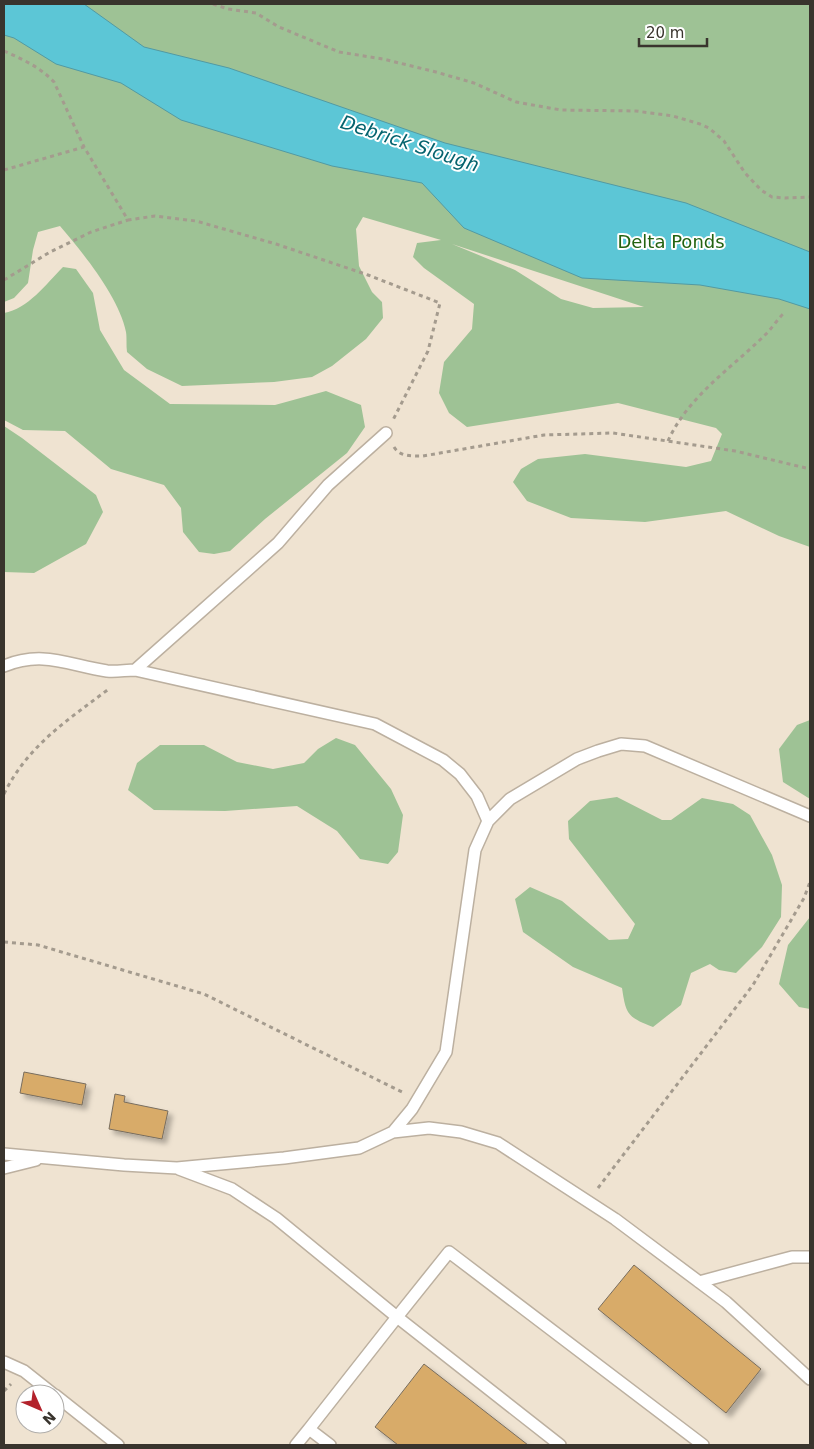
<svg xmlns="http://www.w3.org/2000/svg" width="814" height="1449" font-family="'DejaVu Sans',sans-serif">
  <defs>
    <filter id="shadow"><feDropShadow dx="4.5" dy="4.5" stdDeviation="2.5" flood-color="#0004"/></filter>
  </defs>
  <rect width="100%" height="100%" fill="#efe3d1"/>
  <path fill="#9ec295" fill-rule="evenodd" d="M4 4H810V547L779 536 726 511 645 522 571 518 527 501 513 482 521 469 538 459 585 454 686 467 711 461 722 434 716 428 618 403 467 427 449 413 439 393 444 362 472 329 474 304 424 268 413 257 417 243 441 240 363 217 356 229 359 266 372 292 382 302 383 318 366 339 332 366 312 377 274 382 182 386 147 369 127 352C126 345 127 338 126 332 119 297 83 253 60 226L38 232 33 250 28 283 14 298 4 302ZM452 244 644 307 593 308 561 299 515 270Z
    M63 267 76 269 93 293 100 330 124 370 170 404 275 405 326 391 361 405 365 427 347 453 265 519 230 551 214 554 199 552 183 532 181 508 164 485 111 469 65 431 23 430 4 420V313C28 309 46 284 63 267Z
    M4 426 22 438 96 495 103 512 86 544 34 573 4 572Z
    M810 720V799L783 782 779 749 797 725Z
    M336 738 355 745 391 789 403 815 398 852 388 864 360 859 337 831 297 806 225 811 154 810 128 790 137 763 160 745H204L237 762 273 769 304 763 318 749Z
    M617 797 662 820H671L702 798 733 804 750 815 772 855 782 885 781 917 762 947 736 973 719 970 710 964 691 973 681 1005 653 1027C627 1017 626 1014 622 988L573 967 523 932 515 899 530 887 562 901 609 940 628 939 635 924 569 839 568 821 590 801Z
    M810 917V1009L799 1007 779 984 788 945Z"/>
  <path fill="#5cc6d6" stroke="#529aa3" d="M4 4H84L144 47 229 68 445 143 686 203 810 252V309L779 299 700 285 582 278 464 228 422 183 332 166 181 120 121 83 56 64 14 38 4 35Z"/>
  <path fill="#d8ab69" stroke="#786d5e" filter="url(#shadow)" d="M24 1072 86 1084 82 1105 20 1093Z
    M115 1094 125 1096 124 1102 168 1111 162 1139 109 1129Z
    M634 1265 761 1369 726 1413 598 1309Z
    M424 1364 528 1445H398L375 1427Z"/>
  <g fill="none" stroke-linecap="round" stroke-linejoin="round">
    <defs>
      <path id="service" d="M4 666C43 650 68 665 107 671 116 672 126 670 135 670L278 543 328 485 386 433
        M135 670 375 724 443 760 460 774 477 796 488 821
        M393 1132 429 1128 461 1132 498 1143 615 1219 726 1302 810 1379
        M4 1154 124 1165 177 1168 284 1158 359 1148 393 1132 412 1109 446 1052 475 850 488 821 510 799 577 759 598 751 621 744 645 746 810 816
        M4 1168 36 1160
        M179 1169 232 1189 276 1218 397 1317 449 1252 703 1445
        M699 1282 792 1257H810
        M4 1362 24 1371 53 1394
        M55 1395 118 1445
        M309 1429 397 1317 560 1445
        M296 1445 309 1429 330 1445"/>
    </defs>
    <use href="#service" stroke="#bcb0a0" stroke-width="14"/>
    <path stroke="#a49b8e" stroke-width="3" stroke-dasharray="4 4" stroke-linecap="butt" d="M213 4 228 9 256 13 279 27 339 52 383 59 436 72 474 83 516 102 561 110 636 111 673 116 700 124 709 128 724 141 745 173 761 190 772 197 785 198 810 197
      M4 51C22 59 40 67 54 82L84 147
      M4 170 84 147 128 220 155 216 196 221 276 244 368 275 440 303 428 351 393 420
      M4 280 50 252 91 232 128 220
      M668 441C688 396 732 368 766 334 772 328 777 320 783 314
      M394 447C400 457 412 456 423 456L544 435 613 433 735 451 810 469
      M4 794C28 745 68 720 110 688
      M4 942 38 945 204 994 404 1093
      M598 1188 753 985 804 898 810 882
      M4 1391 11 1384"/>
    <use href="#service" stroke="#fff" stroke-width="11"/>
  </g>
  <g text-anchor="middle" stroke-width="4" stroke-linejoin="round" paint-order="stroke">
    <g font-size="18" fill="#236311" stroke="#fff">
      <text x="671" y="248">Delta Ponds</text>
    </g>
    <g font-size="19" font-style="italic" fill="#05636e" stroke="#fff">
      <text transform="translate(410 143) rotate(18)" y="7">Debrick Slough</text>
    </g>
  </g>
  <rect width="814" height="1449" fill="none" stroke="#39342d" stroke-width="10"/>
  <g transform="translate(40 1409) rotate(135)"><circle r="24" fill="#ffffff" stroke="#b0aeab"/>
  <path d="M0-4L9 19L0 12L-9 19Z" fill="#b3222b"/>
  <text y="-8" font-size="14" font-weight="bold" text-anchor="middle" fill="#39342d">N</text>
  </g>
  <path d="M639 38v8h68v-8" fill="none" stroke="#39342d" stroke-width="2.5"/>
  <text x="646" y="38" font-size="15" fill="#39342d" stroke="#ffffff" stroke-width="4" paint-order="stroke">20 m</text>
</svg>
